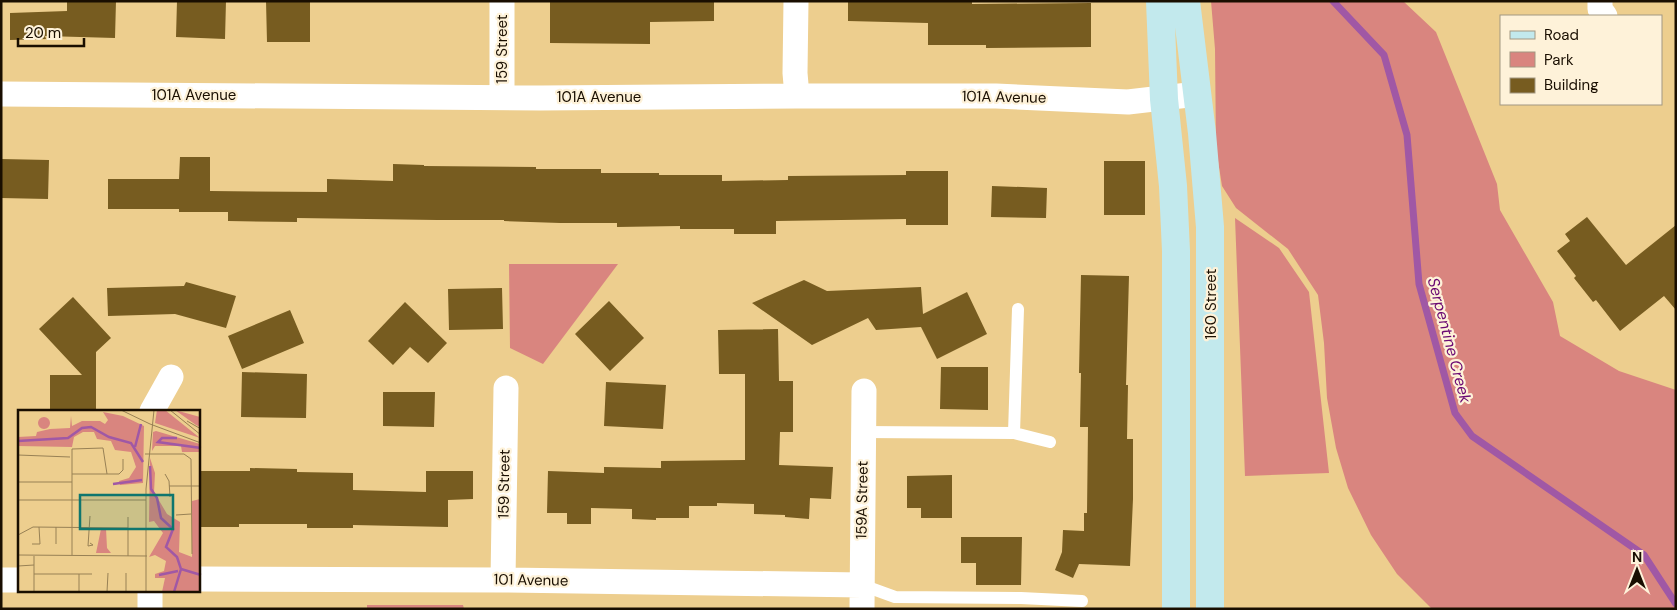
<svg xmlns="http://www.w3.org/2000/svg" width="1677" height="610" font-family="'DM Sans',sans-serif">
  <rect width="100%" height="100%" fill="#edce8e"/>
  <path fill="#d9857f" d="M1211 1H1403L1436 32 1497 184 1500 210 1553 302 1560 336 1619 371 1676 390V609H1432L1397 574 1371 535 1348 488 1336 448 1327 398 1324 343 1318 295 1288 249 1236 208 1222 186 1216 148 1215 49Z
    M1235 218 1279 248 1309 292 1329 473 1245 476Z
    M509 264H618L543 364 510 348Z
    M367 605H463L464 609H367Z"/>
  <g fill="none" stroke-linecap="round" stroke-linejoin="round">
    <path stroke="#a058a5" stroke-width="7" d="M1333 1 1384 55 1407 135 1419 284 1455 413 1472 436 1644 555 1676 604"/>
  </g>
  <path fill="#775c20" d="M67 1H116L115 38 45 36 46 39 10 40V13L67 11Z
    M177 1H226L225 39 176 37Z
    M266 1H310V42H267Z
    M550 1H714V21L650 22V44L550 43Z
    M848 1H972V4L1091 3V47L986 48V45H928V23L848 21Z
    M180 157H210V191L327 192V179L393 181V164L424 165V166L536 167V169H601V173H659V175H722V181L788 180V176L906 175V171H948V225H906V219L776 221V234H734V229H680V226L617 227V223H560L504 221V220H437L297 218V222L228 221V212H179V209H108V179H179Z
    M1 159 49 160 48 199 1 198Z
    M1104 161H1145V215H1104Z
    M992 186 1047 188 1046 218 991 217Z
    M1587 217 1626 265 1676 225V310L1664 296 1620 331 1596 300 1593 302 1574 278 1576 276 1557 251 1570 241 1565 234Z
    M1081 275 1129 276 1126 385H1128L1127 439H1133V499L1130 566 1079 564 1073 578 1055 570 1062 552 1063 530 1084 531V513H1087L1088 427H1080L1081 373H1079Z
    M804 280 827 291 921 287 923 314 967 292 987 334 937 359 921 327 876 330 868 318 812 345 752 303Z
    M186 282 236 296 226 328 175 314 108 316 107 288 184 286Z
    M502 288 503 329 449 330 448 289Z
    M73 297 111 338 96 352V411H50V375H82L39 329Z
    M609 301 644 338 610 371 575 334Z
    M405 302 447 343 428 363 410 347 393 365 368 341Z
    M290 310 304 343 242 369 228 336Z
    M778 329 779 381H793V432H780L779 465 833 467 831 499 810 498 809 519 785 517V515L754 514V504L717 503V506H689V518H656V520L632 519V509L591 508V524H567V513H547L548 471 604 473V467L661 468V461L745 460V374H719L718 330Z
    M941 367H988V410L940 409Z
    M242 372 307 374 306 418 241 417Z
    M606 382 666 385 663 429 604 426Z
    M383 392H435L434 427 383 426Z
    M250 468 297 469V472L353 473V490L426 492V471H473V499L448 500V527L353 525V528H307V524H239V527H199V471H250Z
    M952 475V518H921V508H907V476Z
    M961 537H1022L1021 585H976V563H961Z"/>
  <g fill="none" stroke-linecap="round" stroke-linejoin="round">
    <path stroke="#fff" stroke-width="12" d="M863 432 1014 433 1018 309
      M1014 433 1050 442
      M862 585 895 597 1021 598 1082 601"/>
    <path stroke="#fff" stroke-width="25" d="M502 1V97
      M796 1 795 73 797 96
      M1600 1V9L1605 16
      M1 94 541 98 797 96H996L1128 102 1197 94
      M152 411 171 377
      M199 579 503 580 862 585
      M1 580H19
      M503 580 506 388
      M150 609V591
      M862 609 864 391"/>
    <path stroke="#c2e9ed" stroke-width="28" d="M1160 1 1164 99 1173 186 1176 251V609
      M1186 1 1202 133 1210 227V609"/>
  </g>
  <g text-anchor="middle" stroke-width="4.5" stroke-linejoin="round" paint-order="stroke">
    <g font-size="15" fill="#190e00" stroke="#fef2d9">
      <text transform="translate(502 49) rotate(-90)" y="5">159 Street</text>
      <text x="194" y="100">101A Avenue</text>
      <text x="599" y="102">101A Avenue</text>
      <text transform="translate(1004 97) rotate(1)" y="5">101A Avenue</text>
      <text transform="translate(1211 304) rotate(-90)" y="5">160 Street</text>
      <text transform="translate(504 484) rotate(-89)" y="5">159 Street</text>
      <text transform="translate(862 500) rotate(-89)" y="5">159A Street</text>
      <text transform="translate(531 580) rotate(1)" y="5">101 Avenue</text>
    </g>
    <g font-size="16" font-style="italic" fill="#6a0872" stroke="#fef2d9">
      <text transform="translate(1450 340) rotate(75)" y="6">Serpentine Creek</text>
    </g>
  </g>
  <g transform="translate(18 410)">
    <rect width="182" height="182" fill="#edce8e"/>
    <path d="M139 0H147L182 28 137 13ZM157 0 182 7V17L178 15ZM85 2 105 6 126 16 125 73 102 75 101 71 111 68 118 57 113 42 97 40 93 31 79 29 76 22H65L56 27 54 37 0 36V27L18 26 19 22 32 19 52 18 53 6 54 16 64 11H82L87 14 90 10ZM20 13a6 6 0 1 1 12 0a6 6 0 1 1-12 0ZM138 21 182 34V42H164L163 36H137L134 41 135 22ZM132 48 137 63 136 82 149 104 162 112 161 142 174 147V91L182 89V182H144L147 168H137V164L146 161 148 151 137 145 131 147 145 123 136 111 131 112ZM83 119H88L89 138 93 143H78Z" fill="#d9857f"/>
    <path fill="none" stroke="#a058a5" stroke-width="2.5" d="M159 28H144L140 32 183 38M0 31 50 28 64 18 73 17 91 27 113 33 125 52M117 37 123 14M132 56 133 79 139 88 143 108 155 119 148 137 159 147 163 159 156 182M95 74 124 70M163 159 183 165M141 165 160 161"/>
    <path fill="none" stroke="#988155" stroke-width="1" d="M11 0H88M103 0 132 14M152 0 183 25M169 11 183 19M132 14 183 33M127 44H166L173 49 174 144M0 45 52 47M54 64H101L105 60V49M147 64 151 71 152 87M0 72H54M151 76H183M0 90H128M158 105 173 104M72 106 70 136 75 135 72 133M38 117V134M0 125 15 117 110 118M14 134H22L21 117M0 145 129 146M54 145V39L85 38 89 64M110 146V107M0 156 16 155M108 163V182M16 164H74M16 182V146M61 182V164M89 182 90 163M128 182V79L136 0"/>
    <path fill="#0f766e" fill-opacity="0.15" stroke="#0f766e" stroke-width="2.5" d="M62 85H155V119H62Z"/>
    <rect width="182" height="182" fill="none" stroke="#190e00" stroke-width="2.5"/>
  </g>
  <rect width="1677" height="610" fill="none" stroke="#190e00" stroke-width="5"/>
  <rect x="1500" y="15" width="162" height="90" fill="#fef2d9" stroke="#a29782"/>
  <rect x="1510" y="31" width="25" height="8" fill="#c2e9ed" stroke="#a29782"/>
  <text x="1544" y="40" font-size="15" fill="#190e00">Road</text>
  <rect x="1510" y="52" width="25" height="15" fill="#d9857f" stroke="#a29782"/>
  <text x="1544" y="65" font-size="15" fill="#190e00">Park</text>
  <rect x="1510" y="78" width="25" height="15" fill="#775c20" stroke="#a29782"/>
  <text x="1544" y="90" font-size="15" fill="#190e00">Building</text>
  <g transform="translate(1637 570)" stroke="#fef2d9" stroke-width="4" paint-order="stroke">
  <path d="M0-4L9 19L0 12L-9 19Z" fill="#190e00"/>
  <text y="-8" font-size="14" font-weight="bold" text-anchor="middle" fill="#190e00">N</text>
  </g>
  <path d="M18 38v8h66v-8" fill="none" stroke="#190e00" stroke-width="2.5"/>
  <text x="25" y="38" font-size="15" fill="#190e00" stroke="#fef2d9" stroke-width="4" paint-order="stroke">20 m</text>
</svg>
